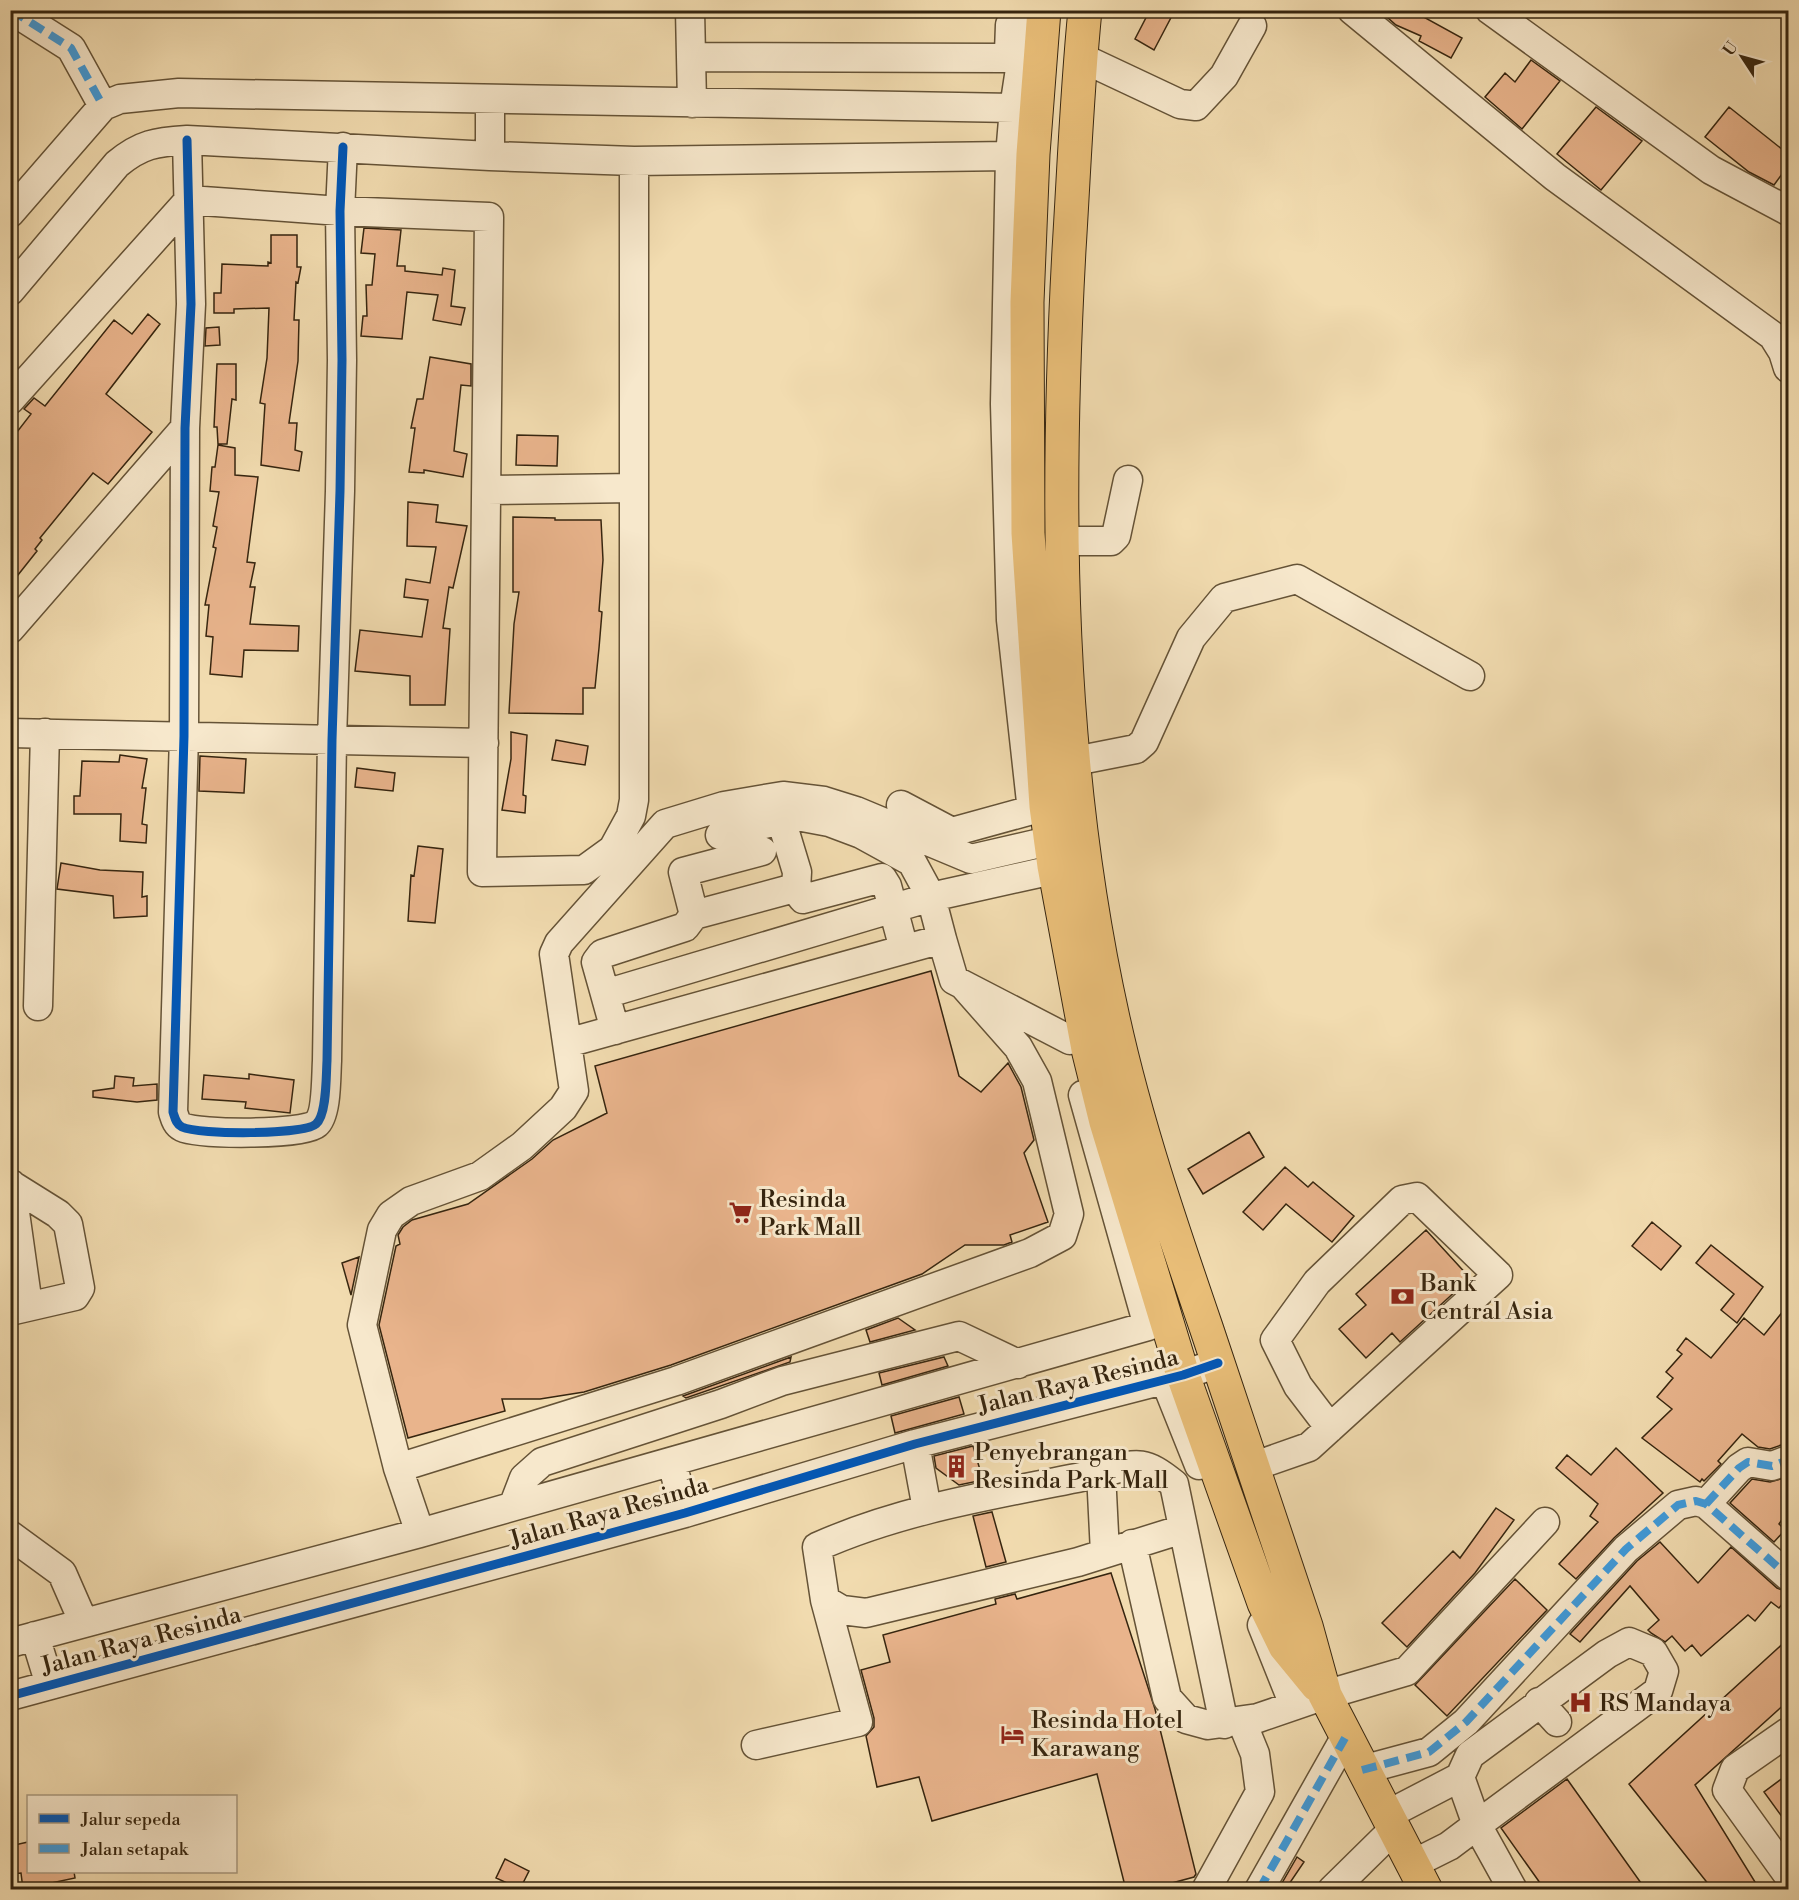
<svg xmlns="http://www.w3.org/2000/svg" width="1799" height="1900" font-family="'Libre Bodoni',serif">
  <rect width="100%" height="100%" fill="#f2dcb0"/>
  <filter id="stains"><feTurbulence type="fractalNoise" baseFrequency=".00333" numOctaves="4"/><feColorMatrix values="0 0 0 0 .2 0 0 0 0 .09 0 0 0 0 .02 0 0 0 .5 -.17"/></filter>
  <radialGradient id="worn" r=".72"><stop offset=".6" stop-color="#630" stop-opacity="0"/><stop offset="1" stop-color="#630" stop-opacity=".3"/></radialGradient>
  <path fill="#e9b48c" stroke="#36250f" stroke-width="1.5" d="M1150 10H1175L1154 50 1135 39Z
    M1379 10H1411L1462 38 1451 58 1419 41 1421 36 1396 25Z
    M1531 60 1560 81 1522 129 1485 97 1505 73 1515 82Z
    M1596 107 1642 141 1601 190 1557 154Z
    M1729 107 1788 154V166L1774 185 1749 172 1705 137Z
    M364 228 401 230 397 266H405V271L442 275 443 268 455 270 451 306 465 308 461 325 433 320 438 295 407 292 402 339 361 336 363 316H367L366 285H372L375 254 361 253Z
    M271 235H297V267H301L298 283 296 282 294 320H299L298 361 289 423H297L295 450 302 452 299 471 261 465 265 404 260 403 267 358 269 308 234 309V313H214V293H221L222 264 268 266V262L271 263Z
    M148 314 160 324 106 394 152 432 108 484 93 473 40 538 42 540 35 549 37 551 10 585V441L31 414 24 409 34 398 45 406 114 320 132 334Z
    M219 327 220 345 205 346 206 328Z
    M430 357 471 364V386L461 385 454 451 467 454 463 477 424 470V473L409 472 415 428H411L417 399H423Z
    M217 364H236V400L232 399 227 444H218L217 427H214Z
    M517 435 558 436 557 466 516 465Z
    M218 445 235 448V475L258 477 247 562 255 563 250 587H255L250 624 299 626 298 651 244 650 242 677 210 674 213 637 206 636 209 605H205L216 548 213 547 217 527 213 526 219 492 210 491 212 467H215Z
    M408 502 438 505 436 522 467 526 453 588 449 587 443 628 450 629 445 705H410V676L355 671 360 630 422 637 428 600 404 597 406 579 430 583 436 547 407 546Z
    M513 517 555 518V520H601L603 560 599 611 602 612 599 648 595 688H583V714L509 713 514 624 519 592H513Z
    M511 732 527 735 523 795 526 796 525 813 502 810 511 759Z
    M556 740 588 746 585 765 552 760Z
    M120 755 147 759 142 788H146L142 824 147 825 146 843 120 841 121 814H74V796H80L82 761 119 762Z
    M200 756 246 759 244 793 199 791Z
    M357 768 395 773 393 791 355 787Z
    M418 846 443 849 435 923 408 921 411 875 414 876Z
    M61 863 100 870 143 872 142 897 147 896V916L114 918 113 896 57 889Z
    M931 971 959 1076 981 1092 1008 1063 1021 1087 1034 1140 1024 1153 1048 1222 1010 1235 1012 1242 1004 1245H965L922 1274 671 1365 584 1392 540 1399H502L505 1411 408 1438 379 1325 396 1246 400 1244 398 1235 403 1227 412 1220 468 1204 532 1159 553 1140 607 1113 595 1066Z
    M249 1074 294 1080 290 1113 245 1108 246 1102 202 1099 204 1075 249 1079Z
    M115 1076 134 1078 133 1086 157 1084V1100L137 1102 93 1097V1091L114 1088Z
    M1249 1132 1264 1157 1203 1194 1188 1169Z
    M1285 1167 1308 1187 1313 1182 1354 1216 1332 1242 1286 1204 1263 1230 1243 1212Z
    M1652 1222 1681 1246 1661 1270 1632 1246Z
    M1426 1230 1470 1278 1400 1342 1392 1333 1366 1358 1339 1329 1366 1305 1356 1294Z
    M1711 1245 1763 1287 1737 1323 1721 1310 1734 1294 1696 1263Z
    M359 1257 351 1295 342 1263Z
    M1788 1305V1439L1784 1444 1770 1449 1758 1447 1742 1434 1718 1461 1721 1464 1704 1481 1702 1479 1700 1482 1642 1438 1672 1409 1657 1397 1673 1378 1666 1372 1682 1354 1677 1350 1686 1338 1711 1358 1744 1318 1764 1335Z
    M898 1318 915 1330 870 1342 866 1330Z
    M791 1357 790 1362 686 1398 683 1396Z
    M944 1357 948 1366 882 1385 879 1373Z
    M959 1397 964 1414 895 1433 891 1416Z
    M973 1446 983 1480 959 1485 936 1468 934 1456Z
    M1616 1448 1663 1493 1614 1538 1576 1579 1559 1564 1598 1522 1590 1516 1598 1504 1556 1468 1567 1455 1591 1475Z
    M1788 1477V1511L1779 1524 1785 1530 1774 1542 1730 1503 1752 1479 1770 1482Z
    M1496 1508 1514 1520 1475 1573 1407 1647 1382 1623 1453 1551 1460 1558Z
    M992 1512 1006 1562 986 1567 973 1516Z
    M1660 1542 1698 1583 1731 1547 1777 1588 1788 1592V1597L1779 1608 1771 1602 1755 1621 1748 1615 1701 1656 1692 1645 1685 1651 1672 1636 1665 1642 1651 1633 1648 1630 1659 1620 1630 1586 1580 1642 1570 1634 1637 1561Z
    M1111 1573 1155 1709 1196 1874 1194 1877 1146 1890H1126L1097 1774 932 1821 919 1777 877 1787 866 1736 874 1727V1718L861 1670 890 1662 883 1635 996 1604 995 1599 1015 1594 1017 1599Z
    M1515 1579 1547 1610 1447 1716 1415 1685Z
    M1788 1639V1701L1695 1785 1760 1890H1713L1629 1784Z
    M1788 1774V1825L1764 1792Z
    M1567 1779 1646 1890H1545L1501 1828Z
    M28 1842V1872H74L75 1878 23 1889 21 1873 10 1874V1846Z
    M1297 1857 1304 1862 1285 1890H1278Z
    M505 1859 529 1871 520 1889 496 1878Z"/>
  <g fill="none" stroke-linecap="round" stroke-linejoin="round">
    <defs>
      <path id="minor" d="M11 10 71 48 103 106
        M690 10 692 103
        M1029 10 1014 108 1010 156 1005 404 1011 620 1031 802
        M1352 10 1555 177 1773 336 1783 352 1788 368
        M1490 10 1711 170 1788 211
        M691 57 1004 58 1009 52 1010 25
        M1080 57 1180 104 1196 106 1224 76 1252 26
        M187 140 191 304 185 428 184 736 173 1112C175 1118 176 1124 182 1127 199 1135 304 1135 316 1124 327 1115 326 1076 327 1061L332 740 340 491 342 360 340 211 343 147
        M490 156V99
        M10 213 103 106 120 99 179 93 1014 108
        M10 291 117 164C141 144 156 142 187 140L490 156 634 161 1010 156
        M10 400 189 200 340 211 489 217 482 872 584 870 613 849 631 816 634 800V161
        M487 490 634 488
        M1060 541H1111L1116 536 1128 480
        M10 629 185 428
        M10 733 484 743
        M1075 761 1136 749 1144 742 1191 638 1224 598 1297 579 1470 676
        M901 805 952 832 1032 810
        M781 819 797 872 796 890
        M720 835 797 816 829 822 861 834 912 862 931 897 942 939
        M694 915 683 872 762 851
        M965 987 1018 1047 1037 1081 1069 1214 1062 1236 1030 1253 676 1381 398 1468 362 1325 382 1230 391 1215 411 1201 480 1176 522 1146 563 1108 574 1091 567 1043 942 939 954 980 1070 1040
        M605 994 596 962 602 954 685 927 694 915 787 890H796L803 899 882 878 887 886 904 949
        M38 1006 45 733
        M615 1030 605 994 931 897 1039 873
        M567 1043 554 954 559 943 665 824 724 806 783 796 824 801 856 811 971 859 1036 844
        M10 1184 58 1214 68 1224 80 1288 75 1296 10 1311
        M11 1184 26 1291
        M1165 1380 1199 1465
        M915 1444 927 1509
        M672 1462 685 1513
        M1252 1467 1309 1447 1498 1275 1417 1197 1402 1200 1317 1282 1275 1340 1298 1386 1330 1428
        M398 1468 420 1533
        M1101 1473C1137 1463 1143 1459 1174 1484L1224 1724
        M514 1504 524 1478 542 1462 721 1404 782 1381 959 1336 1018 1364
        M1706 1504 1739 1468 1748 1462 1772 1466 1788 1460
        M10 1535 62 1573 83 1621
        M1132 1544 1167 1698 1186 1719 1208 1725 1258 1718 1325 1695 1407 1671 1545 1522
        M825 1600 842 1610 866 1613 1078 1562 1183 1529
        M1262 1625 1294 1705
        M35 1636 50 1685
        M10 1643 420 1533 1148 1326 1083 1095
        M10 1696 685 1513 915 1444 1183 1375 1218 1363
        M1539 1702 1557 1722
        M1788 1732 1735 1769 1727 1790 1788 1875
        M756 1745 858 1722 825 1600 817 1547C906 1507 1005 1493 1101 1473L1105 1553
        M1362 1770 1429 1752 1466 1722 1626 1549 1678 1505 1696 1501 1706 1504 1788 1576
        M1387 1815 1460 1777
        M1413 1864 1449 1846 1477 1825 1658 1691 1664 1671 1653 1652 1629 1642 1607 1654 1470 1755 1460 1777 1477 1825 1513 1890
        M1206 1890 1260 1792 1255 1754 1242 1722
        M1259 1890 1345 1738
        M1332 1890 1394 1829"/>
      <path id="major" d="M1044 10 1033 154 1027 302 1028 533 1046 806 1054 866 1088 1049 1106 1122 1183 1375 1264 1603 1285 1646 1317 1685
        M1085 10C1077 90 1074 170 1069 250 1055 506 1057 766 1113 1018 1136 1123 1171 1225 1206 1327 1240 1427 1273 1527 1306 1626L1325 1695 1426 1890"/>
    </defs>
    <use href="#minor" stroke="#655337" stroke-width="31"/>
    <use href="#major" stroke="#36250f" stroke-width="35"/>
    <use href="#minor" stroke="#f7e8cc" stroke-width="28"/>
    <use href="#major" stroke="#e9be78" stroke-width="33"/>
    <path stroke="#3e9cde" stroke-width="8" stroke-dasharray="15 8" stroke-linecap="butt" d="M11 10 71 48 103 106
      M1706 1504 1739 1468 1748 1462 1772 1466 1788 1460
      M1362 1770 1429 1752 1466 1722 1626 1549 1678 1505 1696 1501 1706 1504 1788 1576
      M1259 1890 1345 1738"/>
    <defs>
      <path id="cycleway" d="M187 140 191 304 185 428 184 736 173 1112C175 1118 176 1124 182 1127 199 1135 304 1135 316 1124 327 1115 326 1076 327 1061L332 740 340 491 342 360 340 211 343 147
        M10 1696 685 1513 915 1444 1183 1375 1218 1363"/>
    </defs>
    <use href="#cycleway" stroke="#f7e8cc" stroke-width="13"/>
    <use href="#cycleway" stroke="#0057b8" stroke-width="9"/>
  </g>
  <defs>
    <symbol id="supermarket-bare" viewBox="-9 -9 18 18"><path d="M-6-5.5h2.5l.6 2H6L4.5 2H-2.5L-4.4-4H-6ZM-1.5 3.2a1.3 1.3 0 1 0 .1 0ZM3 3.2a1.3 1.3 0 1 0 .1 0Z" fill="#8f2418" stroke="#f7e8cc" stroke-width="2.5" paint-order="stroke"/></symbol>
    <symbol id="bank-bare" viewBox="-9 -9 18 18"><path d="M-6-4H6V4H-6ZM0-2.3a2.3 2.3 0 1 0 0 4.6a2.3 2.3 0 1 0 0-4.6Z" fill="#8f2418" stroke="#f7e8cc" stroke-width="2.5" paint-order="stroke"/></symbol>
    <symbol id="building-bare" viewBox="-9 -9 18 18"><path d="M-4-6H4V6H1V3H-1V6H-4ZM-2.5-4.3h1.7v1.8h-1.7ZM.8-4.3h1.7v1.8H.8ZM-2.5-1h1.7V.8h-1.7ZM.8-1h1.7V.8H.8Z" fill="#8f2418" stroke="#f7e8cc" stroke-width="2.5" paint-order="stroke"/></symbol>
    <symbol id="hospital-bare" viewBox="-9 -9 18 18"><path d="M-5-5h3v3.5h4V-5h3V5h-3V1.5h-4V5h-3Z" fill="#8f2418" stroke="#f7e8cc" stroke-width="2.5" paint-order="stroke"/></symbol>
    <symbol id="hotel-bare" viewBox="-9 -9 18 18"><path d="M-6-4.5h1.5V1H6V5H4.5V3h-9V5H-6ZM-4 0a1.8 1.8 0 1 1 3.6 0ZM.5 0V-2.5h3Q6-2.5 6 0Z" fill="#8f2418" stroke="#f7e8cc" stroke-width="2.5" paint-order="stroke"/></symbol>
  </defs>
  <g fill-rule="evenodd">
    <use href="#supermarket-bare" x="724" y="1196" width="33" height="33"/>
    <use href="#bank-bare" x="1386" y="1280" width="33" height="33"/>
    <use href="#building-bare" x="940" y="1450" width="33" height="33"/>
    <use href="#hospital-bare" x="1564" y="1686" width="33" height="33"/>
    <use href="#hotel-bare" x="996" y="1718" width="33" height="33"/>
  </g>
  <g text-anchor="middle" stroke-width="6" stroke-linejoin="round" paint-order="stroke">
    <g font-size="24" fill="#36250f" stroke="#f7e8cc" text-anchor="start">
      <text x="759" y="1207">Resinda<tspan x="759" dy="28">Park Mall</tspan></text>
      <text x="1420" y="1291">Bank<tspan x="1420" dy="28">Central Asia</tspan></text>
      <text x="974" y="1460">Penyebrangan<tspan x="974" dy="28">Resinda Park Mall</tspan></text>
      <text x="1599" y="1711">RS Mandaya</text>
      <text x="1031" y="1728">Resinda Hotel<tspan x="1031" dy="28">Karawang</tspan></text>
    </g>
    <g font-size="24" fill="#36250f" stroke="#f7e8cc">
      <text transform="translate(1078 1381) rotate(-14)" y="8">Jalan Raya Resinda</text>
      <text transform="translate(609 1512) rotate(-16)" y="8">Jalan Raya Resinda</text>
      <text transform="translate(141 1640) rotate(-15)" y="8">Jalan Raya Resinda</text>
    </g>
  </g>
  <rect width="1799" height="1900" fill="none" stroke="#f2dcb0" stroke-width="36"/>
  <rect x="12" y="12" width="1775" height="1876" fill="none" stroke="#36250f" stroke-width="3"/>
  <rect x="18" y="18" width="1763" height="1864" fill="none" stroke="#36250f" stroke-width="1.5"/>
  <rect x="27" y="1795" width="210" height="78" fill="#f7e8cc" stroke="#aa9a80" stroke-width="1.5"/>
  <rect x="39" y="1814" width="30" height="9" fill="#0057b8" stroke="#aa9a80" stroke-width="1.5"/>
  <text x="81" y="1825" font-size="18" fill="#36250f">Jalur sepeda</text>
  <rect x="39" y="1844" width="30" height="9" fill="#3e9cde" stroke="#aa9a80" stroke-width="1.5"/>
  <text x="81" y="1855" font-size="18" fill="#36250f">Jalan setapak</text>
  <g transform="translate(1742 57) rotate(306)" stroke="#f7e8cc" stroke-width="4.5" paint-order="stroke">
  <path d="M0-4.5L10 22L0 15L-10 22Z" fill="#36250f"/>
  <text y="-9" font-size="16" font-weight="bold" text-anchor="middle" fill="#36250f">U</text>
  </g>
  <rect width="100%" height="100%" filter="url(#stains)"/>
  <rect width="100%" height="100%" fill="url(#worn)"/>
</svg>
